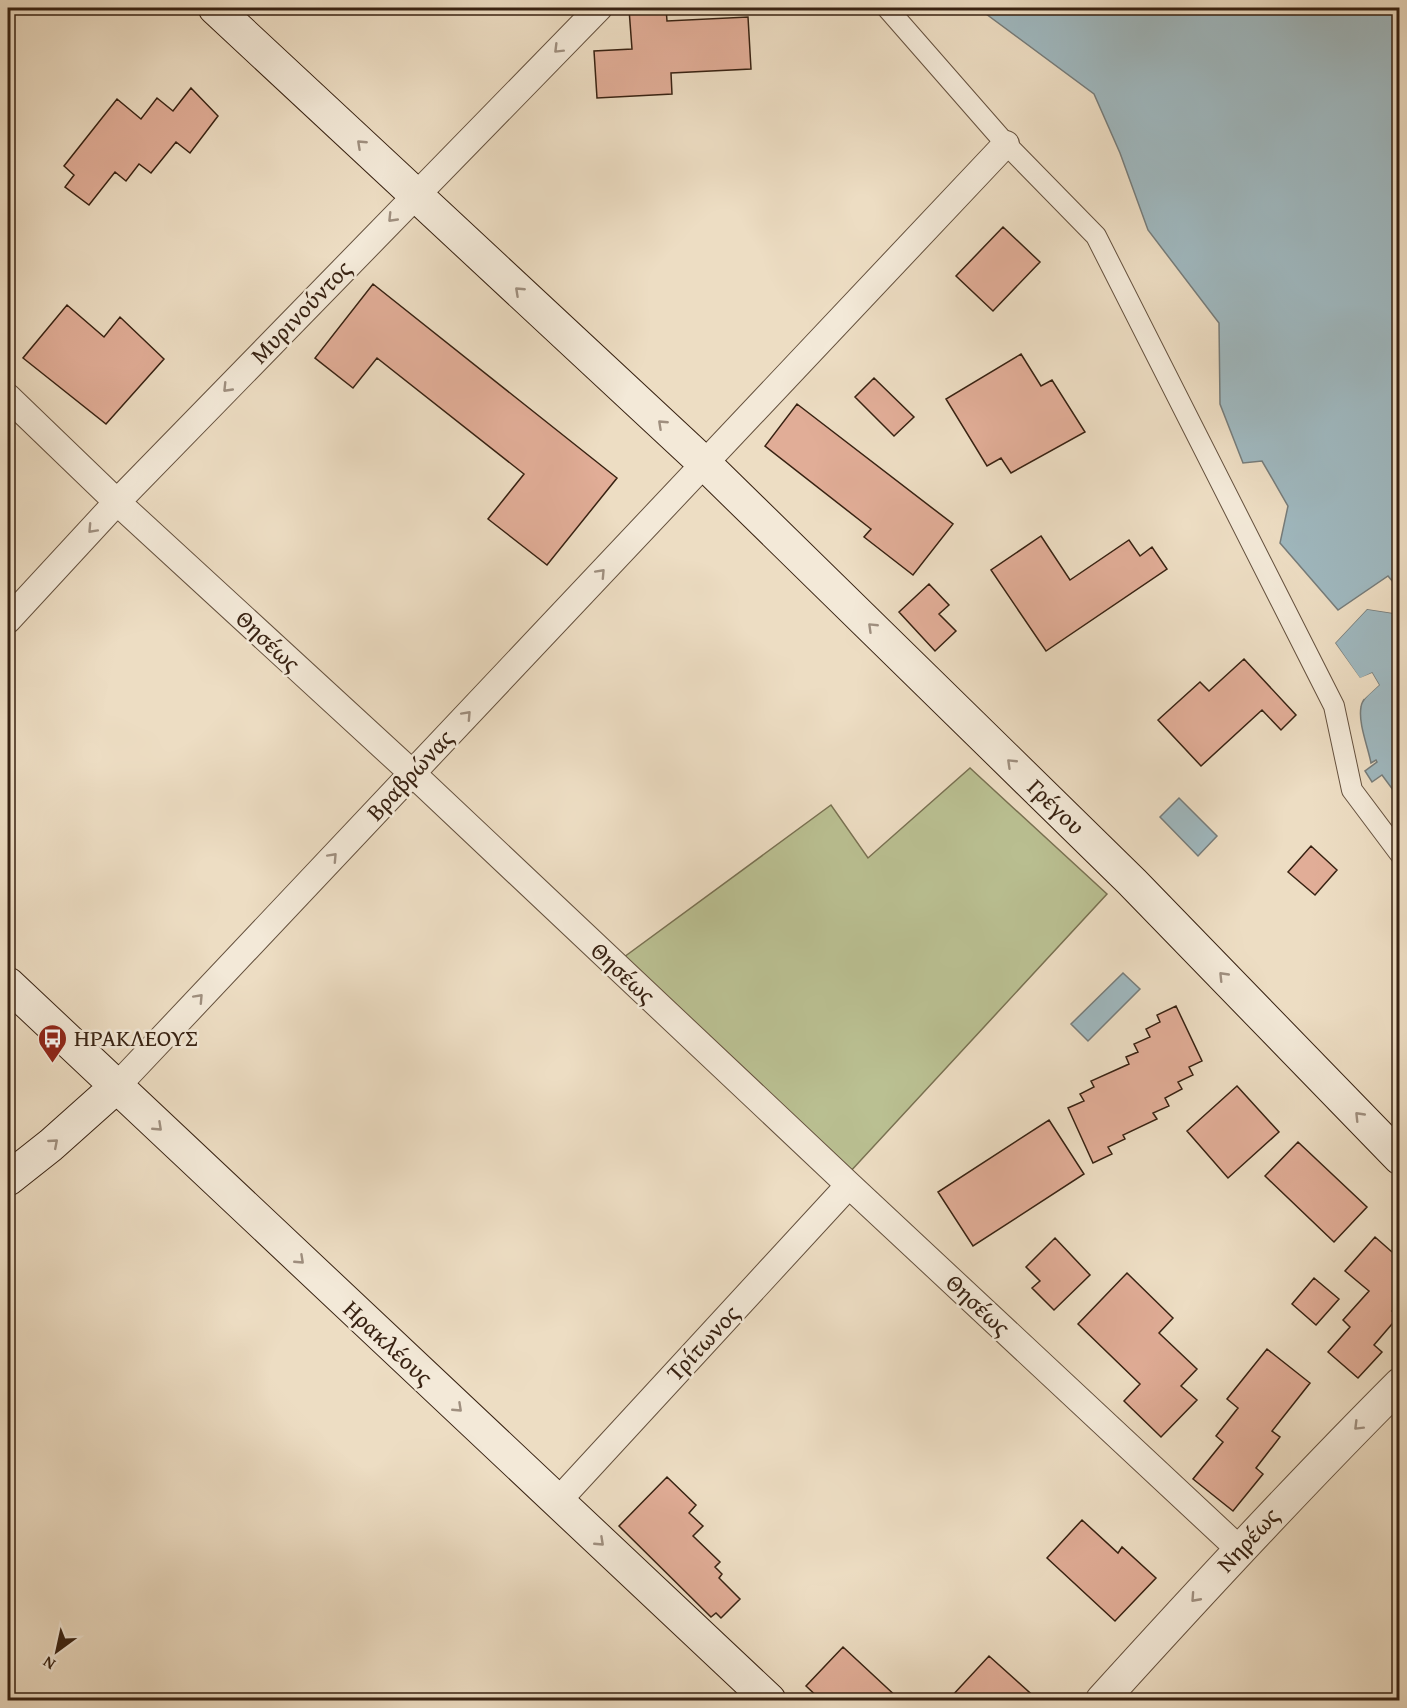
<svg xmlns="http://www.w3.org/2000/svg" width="1407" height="1708" font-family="'Gentium Book Plus',serif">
  <rect width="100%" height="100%" fill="#edddc3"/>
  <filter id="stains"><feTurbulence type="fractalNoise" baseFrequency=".00333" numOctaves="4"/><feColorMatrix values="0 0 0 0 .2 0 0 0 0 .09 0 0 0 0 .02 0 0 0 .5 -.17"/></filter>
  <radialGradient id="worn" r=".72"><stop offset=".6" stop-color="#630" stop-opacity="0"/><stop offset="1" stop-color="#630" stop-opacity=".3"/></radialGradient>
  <path fill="#bac092" stroke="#797152" stroke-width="1.5" d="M970 768 1107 894 849 1173 620 960 831 805 868 858Z"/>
  <path fill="#9fb8bf" stroke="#767c7a" stroke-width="1.5" d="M978 8H1399V589L1388 576 1338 610 1280 543 1288 506 1262 461 1243 463 1220 404 1219 323 1148 230 1120 153 1094 94Z
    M1367 609 1399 614V798L1382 775 1372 782 1365 771 1377 762 1376 760 1371 763C1368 747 1358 723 1361 707 1362 698 1373 691 1379 685L1372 673 1360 679 1335 643Z
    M1179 798 1217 836 1198 856 1160 817Z
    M1123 973 1140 989 1088 1041 1071 1024Z"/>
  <path fill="#edddc3" d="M1365 606 1400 611V614L1367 609 1335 643 1360 678 1372 673 1379 685 1364 699 1363 697 1375 684 1371 677 1358 681 1332 643Z"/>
  <path fill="#e1ad97" stroke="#382212" stroke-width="1.5" d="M666 8 667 21 748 17 751 69 671 73 672 94 597 98 594 51 632 49 629 9Z
    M191 88 218 116 190 153 176 142 151 173 139 164 126 181 115 172 89 205 65 187 74 175 64 166 117 99 141 119 157 98 173 111Z
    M1003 227 1040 262 993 311 956 276Z
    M373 284 617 478 547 565 488 519 524 474 377 358 353 388 315 358Z
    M67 305 104 337 120 317 164 359 106 424 23 358Z
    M1021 354 1041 386 1052 380 1085 432 1011 473 1001 458 987 466 946 399Z
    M874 378 914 417 894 436 855 397Z
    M797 404 953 524 913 575 864 537 871 529 765 446Z
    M1041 536 1070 580 1129 540 1140 556 1152 547 1167 569 1046 651 991 570Z
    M929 584 949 605 939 614 956 631 935 651 899 612Z
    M1244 659 1296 715 1281 730 1262 710 1201 766 1158 720 1200 682 1209 691Z
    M1311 846 1337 870 1315 895 1288 872Z
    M1176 1006 1202 1061 1189 1067 1193 1075 1178 1082 1182 1089 1165 1098 1169 1106 1153 1113 1157 1119 1123 1135 1125 1139 1108 1147 1112 1154 1093 1163 1068 1108 1084 1101 1080 1094 1094 1087 1091 1081 1129 1064 1126 1057 1138 1052 1134 1044 1150 1037 1146 1029 1160 1022 1157 1015Z
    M1237 1086 1279 1132 1228 1178 1187 1131Z
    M1049 1120 1084 1174 973 1246 938 1192Z
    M1298 1142 1367 1207 1334 1242 1265 1176Z
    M1375 1237 1400 1259V1303L1392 1311 1398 1317 1374 1345 1382 1352 1358 1378 1328 1352 1350 1327 1343 1320 1369 1291 1345 1271Z
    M1055 1238 1090 1275 1054 1310 1032 1288 1040 1281 1026 1267Z
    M1127 1273 1173 1318 1159 1333 1197 1369 1181 1386 1197 1400 1161 1437 1124 1401 1140 1384 1078 1324Z
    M1314 1278 1339 1299 1316 1325 1292 1304Z
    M1267 1349 1310 1383 1272 1431 1280 1437 1256 1468 1263 1474 1233 1511 1193 1479 1223 1442 1216 1436 1238 1408 1227 1399Z
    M667 1477 696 1505 689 1513 703 1526 693 1536 720 1562 715 1567 722 1574 719 1578 740 1599 721 1618 716 1613 711 1617 619 1526Z
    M1082 1520 1118 1553 1122 1547 1156 1578 1115 1621 1047 1558Z
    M843 1647 900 1700H821L806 1686Z
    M989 1656 1038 1700H954L951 1697Z"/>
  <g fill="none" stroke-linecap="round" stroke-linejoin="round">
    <defs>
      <path id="pedestrian" d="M887 8 1006 144 1096 236 1334 706 1352 790 1400 854"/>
      <path id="minor" d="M8 397 117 502 412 773 849 1185 1239 1549
        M8 620 117 502 599 8
        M116 1087 1006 144
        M557 1502 849 1185"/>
      <path id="tertiary" d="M1102 1700C1199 1593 1297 1487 1400 1384"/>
      <path id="secondary" d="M215 8 705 464 1132 882 1400 1158
        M8 984 769 1700
        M8 1179 51 1145 116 1087"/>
    </defs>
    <use href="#pedestrian" stroke="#65513e" stroke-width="22"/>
    <use href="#minor" stroke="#65513e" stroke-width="28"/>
    <use href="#tertiary" stroke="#65513e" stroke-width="34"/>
    <use href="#secondary" stroke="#382212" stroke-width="35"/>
    <use href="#pedestrian" stroke="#f3e9d8" stroke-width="20"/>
    <use href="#minor" stroke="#f3e9d8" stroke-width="26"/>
    <use href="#tertiary" stroke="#f3e9d8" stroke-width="32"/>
    <use href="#secondary" stroke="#f3e9d8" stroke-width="33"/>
  </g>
  <defs><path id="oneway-chevron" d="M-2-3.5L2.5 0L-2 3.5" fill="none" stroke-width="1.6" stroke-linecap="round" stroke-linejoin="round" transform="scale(1.5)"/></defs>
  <g stroke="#9f8f7f">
    <use href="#oneway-chevron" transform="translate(558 49) rotate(135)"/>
    <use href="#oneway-chevron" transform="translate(361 144) rotate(-137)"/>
    <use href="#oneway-chevron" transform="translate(392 218) rotate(134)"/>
    <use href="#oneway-chevron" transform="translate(519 291) rotate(-137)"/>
    <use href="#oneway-chevron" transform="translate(227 388) rotate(134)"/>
    <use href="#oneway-chevron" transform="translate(662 424) rotate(-137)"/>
    <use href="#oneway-chevron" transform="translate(92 529) rotate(133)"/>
    <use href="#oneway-chevron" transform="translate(601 573) rotate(-47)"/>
    <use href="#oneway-chevron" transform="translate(872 627) rotate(-136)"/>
    <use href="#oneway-chevron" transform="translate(467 715) rotate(-47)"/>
    <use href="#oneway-chevron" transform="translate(1011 763) rotate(-136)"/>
    <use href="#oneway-chevron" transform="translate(333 857) rotate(-47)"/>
    <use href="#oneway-chevron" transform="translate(1223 976) rotate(-134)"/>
    <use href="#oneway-chevron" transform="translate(199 998) rotate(-47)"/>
    <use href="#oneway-chevron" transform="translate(1359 1116) rotate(-134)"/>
    <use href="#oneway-chevron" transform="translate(158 1127) rotate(43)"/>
    <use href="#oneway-chevron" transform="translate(54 1143) rotate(-41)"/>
    <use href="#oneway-chevron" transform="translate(300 1260) rotate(43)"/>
    <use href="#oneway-chevron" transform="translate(458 1408) rotate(43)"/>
    <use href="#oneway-chevron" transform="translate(1358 1426) rotate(135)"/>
    <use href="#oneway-chevron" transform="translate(600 1542) rotate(43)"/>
    <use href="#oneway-chevron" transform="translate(1195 1598) rotate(132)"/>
  </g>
  <defs>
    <symbol id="bus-pin" viewBox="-11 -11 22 30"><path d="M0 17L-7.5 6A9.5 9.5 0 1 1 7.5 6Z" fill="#8f2418" stroke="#f3e9d8"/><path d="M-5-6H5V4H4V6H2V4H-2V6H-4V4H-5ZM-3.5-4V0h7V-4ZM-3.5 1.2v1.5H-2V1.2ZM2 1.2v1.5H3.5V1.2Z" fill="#fff"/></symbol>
  </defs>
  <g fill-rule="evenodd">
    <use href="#bus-pin" x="36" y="1022" width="33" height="45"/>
  </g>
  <g text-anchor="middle" stroke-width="5" stroke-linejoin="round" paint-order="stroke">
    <g font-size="24" fill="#382212" stroke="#f3e9d8">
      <text transform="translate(301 312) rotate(-46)" y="8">Μυρινούντος</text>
      <text transform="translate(268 641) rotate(43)" y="8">Θησέως</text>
      <text transform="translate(410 775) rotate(-47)" y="8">Βραβρώνας</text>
      <text transform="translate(1056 807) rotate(44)" y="8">Γρέγου</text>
      <text transform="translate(623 973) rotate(43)" y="8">Θησέως</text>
      <text transform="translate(978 1305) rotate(43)" y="8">Θησέως</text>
      <text transform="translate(388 1343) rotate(43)" y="8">Ηρακλέους</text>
      <text transform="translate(703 1343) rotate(-47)" y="8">Τρίτωνος</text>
      <text transform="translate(1248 1540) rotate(-47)" y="8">Νηρέως</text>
    </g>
    <g font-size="24" fill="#382212" stroke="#f3e9d8" text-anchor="start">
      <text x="74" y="1046">ΗΡΑΚΛΕΟΥΣ</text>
    </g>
  </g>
  <rect width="1407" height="1708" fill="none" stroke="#edddc3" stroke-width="30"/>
  <rect x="9" y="9" width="1389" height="1690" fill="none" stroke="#382212" stroke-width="3"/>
  <rect x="15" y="15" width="1377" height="1678" fill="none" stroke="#382212" stroke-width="1.5"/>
  <g transform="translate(57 1651) rotate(213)" stroke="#f3e9d8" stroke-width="4.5" paint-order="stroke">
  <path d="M0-4.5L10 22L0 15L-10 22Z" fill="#382212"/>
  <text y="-9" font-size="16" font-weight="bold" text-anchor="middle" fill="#382212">N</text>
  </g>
  <rect width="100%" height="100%" filter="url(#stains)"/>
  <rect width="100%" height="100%" fill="url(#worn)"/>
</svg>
